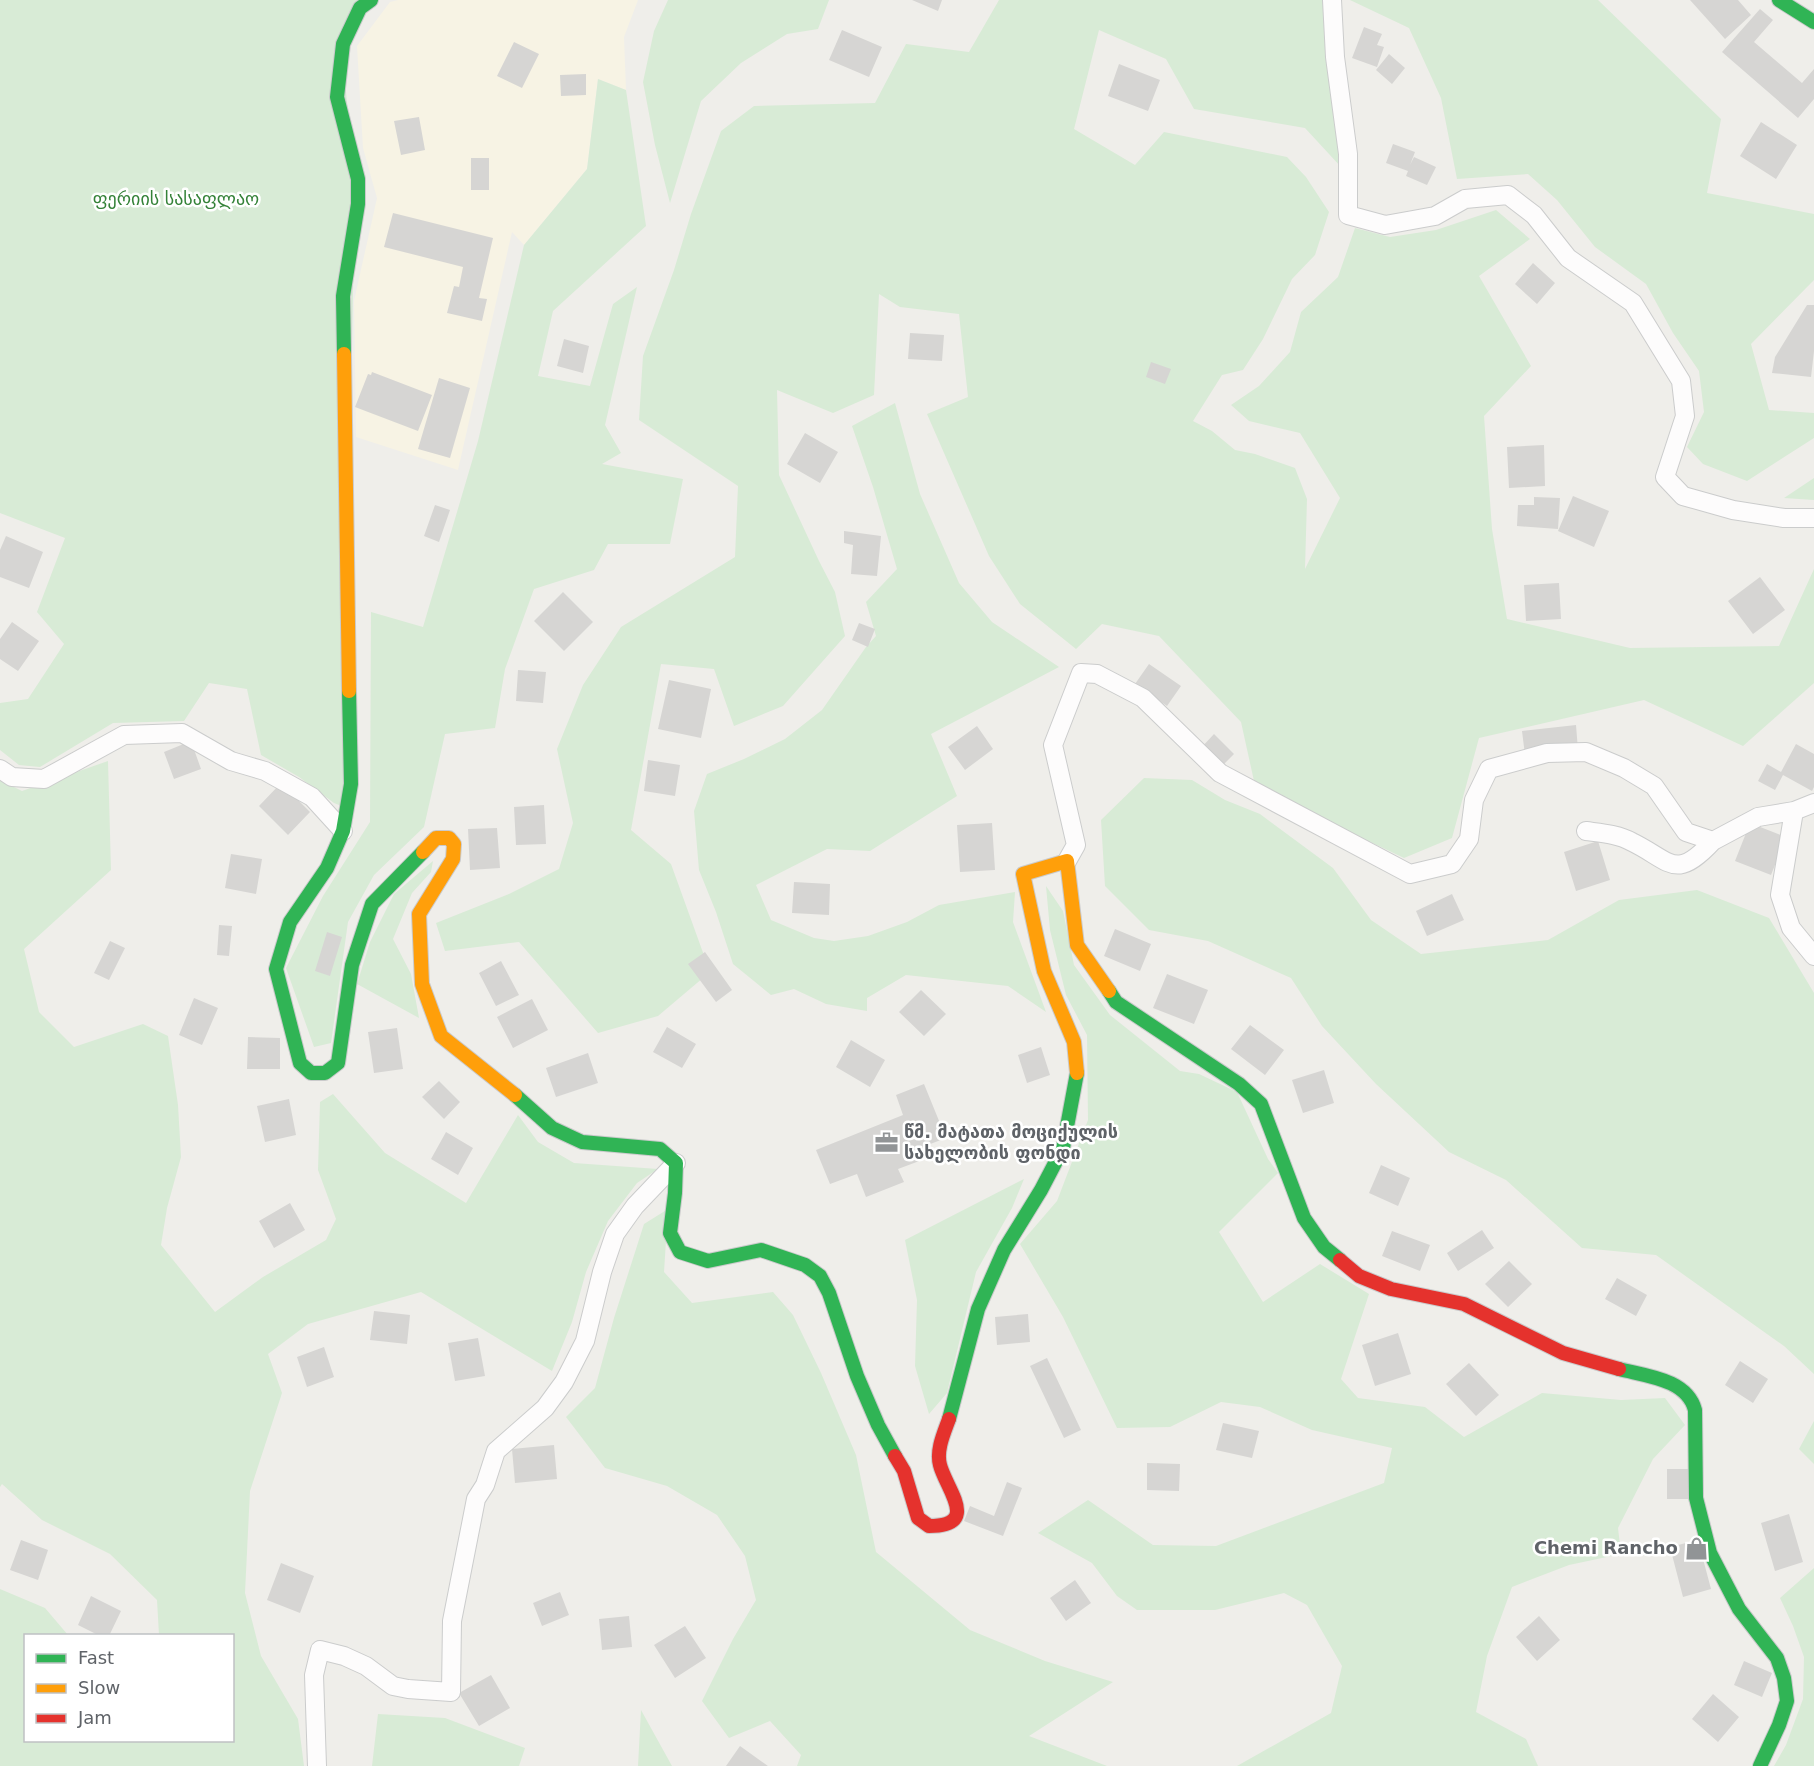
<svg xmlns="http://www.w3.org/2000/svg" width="1814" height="1766" font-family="'DejaVu Sans','Noto Sans Georgian',sans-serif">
  <rect width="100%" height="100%" fill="#efeeea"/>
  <path fill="#f7f3e4" d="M398 0H638L624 37 626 90 598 79 587 169 524 245 512 232 458 470 356 437 354 301 377 198 363 148 357 46 390 2Z"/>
  <path fill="#d8ebd6" d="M0 0H368L341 43 355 179 344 807 334 803 299 777 261 755 247 689 209 683 184 721 113 723 40 767 19 765 0 750V703L28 699 64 644 37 612 65 538 0 513Z
    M668 0H829L818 29 787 34 741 63 701 101 670 203 655 145 643 82 654 31Z
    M999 0H1330L1341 167 1305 128 1194 109 1166 59 1099 30 1074 129 1135 165 1164 132 1287 157 1306 177 1329 212 1315 255 1292 279 1263 339 1243 370 1222 375 1193 421 1212 431 1235 450 1255 454 1295 468 1307 499 1305 569 1340 498 1300 433 1249 421 1231 405 1259 386 1290 352 1301 312 1338 277 1355 228 1390 237 1436 230 1496 210 1530 239 1479 276 1531 366 1484 416 1492 529 1507 619 1630 648 1779 646 1814 569V683L1743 746 1644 700 1479 738 1452 838 1404 858 1316 816 1254 781 1241 722 1159 636 1102 624 1076 649 1020 604 989 556 927 414 968 397 959 314 900 307 879 294 874 395 833 413 777 390 779 475 819 561 835 592 845 636 783 706 734 726 714 669 661 664 631 830 671 864 710 972 658 1016 598 1033 519 942 445 951 436 923 509 894 559 869 573 823 557 749 583 685 621 627 735 557 738 486 639 420 643 356 674 270 691 214 721 131 754 106 875 103 906 44 969 52Z
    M1350 0H1598L1721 119 1707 193 1814 214V280L1751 344 1769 410 1814 413V438L1747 481 1703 464 1687 447 1704 412 1699 371 1673 333 1646 284 1595 247 1557 200 1528 174 1457 179 1441 98 1409 28Z
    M598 79 626 90 646 226 553 311 538 376 590 386 613 304 637 287 605 425 621 453 602 464 683 479 670 544H608L594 570 534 589 505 669 495 728 445 734 424 827 374 875 348 922 331 1043 314 1047 286 968 323 896 370 822 371 612 423 627 478 441 524 245 587 169Z
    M895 403 920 494 959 583 992 622 1059 667 931 734 957 796 870 851 827 849 756 885 771 920 814 938 834 941 868 936 907 922 939 905 1015 892 1013 922 1046 1012 1008 986 906 975 867 998V1011L826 1004 794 989 771 995 733 964 716 912 699 870 694 811 707 774 744 759 785 739 822 710 866 647 876 636 866 602 897 569 873 487 852 426Z
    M1814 478V500L1784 498Z
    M108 761 111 870 24 949 39 1012 74 1047 143 1024 168 1036 178 1105 181 1157 167 1208 161 1245 215 1312 263 1277 326 1240 336 1219 318 1170 320 1102 333 1094 385 1153 466 1203 518 1115 538 1142 574 1163 658 1169 637 1183 608 1221 586 1272 572 1322 552 1371 421 1292 308 1324 268 1354 282 1393 250 1491 245 1593 261 1656 298 1719 304 1766H0V1589L45 1608 68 1635 26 1636V1740H232V1636L159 1635 157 1600 110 1554 42 1520 2 1484 0 1487V780L22 791Z
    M1144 778 1192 780 1225 800 1260 814 1333 868 1371 920 1421 954 1548 940 1619 900 1697 890 1769 918 1814 993V1374L1784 1346 1656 1255 1582 1248 1506 1180 1449 1152 1376 1084 1322 1026 1291 978 1208 941 1149 930 1105 886 1101 820Z
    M433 861 431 872 412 893 393 939 411 974 419 1018 357 984 370 942 394 894Z
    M1046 886 1063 911 1074 965 1110 1015 1180 1071 1199 1074 1237 1092 1268 1159 1278 1173 1219 1232 1263 1302 1320 1264 1369 1294 1341 1379 1358 1398 1425 1407 1464 1437 1542 1393 1621 1400 1665 1398 1685 1425 1653 1459 1618 1528 1621 1554 1569 1565 1512 1587 1487 1656 1476 1712 1526 1739 1538 1766H1237L1331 1713 1342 1666 1307 1605 1284 1593 1215 1610H1137L1117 1596 1092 1563 1038 1533 1088 1500 1153 1545 1216 1546 1384 1483 1392 1448 1312 1430 1260 1407 1221 1402 1170 1427 1117 1428 1063 1317 1020 1244 1057 1201 1088 1120 1087 1035 1066 995 1050 930Z
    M1024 1179 1012 1208 976 1272 947 1393 929 1414 915 1366 917 1300 905 1240Z
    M668 1209 664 1272 692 1303 773 1292 793 1315 821 1373 856 1455 876 1552 970 1630 1045 1661 1113 1682 1029 1736 1107 1766H797L801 1755 770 1721 729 1738 702 1701 733 1639 756 1600 745 1556 717 1515 667 1486 605 1468 566 1417 595 1388 614 1318 644 1224Z
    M1814 1421V1464L1799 1449Z
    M1814 1568V1766H1774L1786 1745 1803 1699 1804 1657 1793 1626 1780 1598Z
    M641 1710 672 1766H638Z
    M378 1714 445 1718 525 1748 519 1766H372Z"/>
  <path fill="#d6d5d3" d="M912 0H942L938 11Z
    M1690 0H1738L1751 15 1725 39Z
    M1760 9 1773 20 1754 42 1802 83 1814 69V99L1798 118 1722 52Z
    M1364 27 1382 34 1377 45 1384 47 1377 67 1352 58Z
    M842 30 882 47 869 77 829 60Z
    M514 42 539 54 522 88 497 76Z
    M1389 54 1405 68 1392 84 1376 70Z
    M1119 64 1160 80 1148 111 1108 96Z
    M586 74V95L561 96 560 75Z
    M419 117 425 150 401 155 394 121Z
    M1761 122 1797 145 1776 179 1740 156Z
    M1393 144 1415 152 1410 165 1414 157 1436 167 1427 185 1406 176 1408 171 1386 163Z
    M471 158H489V190H471Z
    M393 213 493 238 479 298 487 299 482 321 447 313 454 286 459 287 463 267 384 247Z
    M1533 263 1555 283 1537 304 1515 284Z
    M1807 305H1814V351L1811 377 1772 373 1775 357Z
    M910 333 944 335 942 361 908 359Z
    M564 339 589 346 583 373 557 366Z
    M1151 362 1171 369 1165 384 1146 377Z
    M372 372 432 395 418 431 355 407 368 374 371 375Z
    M439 378 470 388 450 458 418 449Z
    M805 433 838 452 820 483 787 464Z
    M1544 445 1545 486 1509 488 1507 447Z
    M1573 496 1609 511 1594 547 1558 531Z
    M1534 497 1560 498 1558 529 1517 526 1518 505H1534Z
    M435 505 450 510 439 542 424 536Z
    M844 531 881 536 877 576 851 574 853 545 844 543Z
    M6 536 43 552 29 588 0 577V550Z
    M1760 577 1785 610 1753 634 1728 601Z
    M1559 583 1561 619 1526 621 1524 585Z
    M563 592 593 622 564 651 534 621Z
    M12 622 39 641 18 671 0 659V639Z
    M859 623 875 629 868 647 852 640Z
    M1149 664 1181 686 1167 706 1135 684Z
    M518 670 546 672 543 703 516 701Z
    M669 680 711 689 701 738 658 729Z
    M1576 725 1578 750 1525 755 1522 731Z
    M977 726 993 749 965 770 948 747Z
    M1214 734 1234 754 1220 768 1200 749Z
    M191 741 201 769 174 779 164 752Z
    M1796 744 1814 754V787L1812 791 1783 775 1775 790 1758 781 1767 764 1781 772Z
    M648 760 680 765 675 796 644 791Z
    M281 783 310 812 288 835 259 806Z
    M544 805 546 844 516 845 514 807Z
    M992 823 995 870 960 872 957 825Z
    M1750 823 1786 837 1771 875 1735 861Z
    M497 828 500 868 470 870 468 829Z
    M1598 841 1610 880 1576 891 1564 852Z
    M231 854 262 859 256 894 225 888Z
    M794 882 830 884 829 915 792 913Z
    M1452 894 1464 920 1427 936 1416 911Z
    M219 925 232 926 229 956 217 955Z
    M1115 929 1151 944 1140 971 1104 956Z
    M327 932 342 937 330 976 315 971Z
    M110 941 125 948 109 980 94 973Z
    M705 952 732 990 716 1002 688 964Z
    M501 961 519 995 496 1006 479 973Z
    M1167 974 1208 990 1194 1024 1153 1008Z
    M921 990 946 1014 924 1036 899 1012Z
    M194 998 218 1008 202 1045 179 1035Z
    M532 999 548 1030 513 1048 497 1017Z
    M1250 1025 1284 1050 1265 1075 1231 1049Z
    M667 1027 696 1044 682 1068 653 1052Z
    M397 1028 403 1069 374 1073 368 1032Z
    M248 1037 280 1038V1069H247Z
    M851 1040 885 1060 870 1087 836 1067Z
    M1041 1047 1050 1075 1027 1083 1018 1055Z
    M588 1053 598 1083 556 1097 546 1068Z
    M1324 1070 1334 1103 1303 1113 1292 1080Z
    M439 1081 460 1102 444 1119 422 1097Z
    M924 1084 946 1138 925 1146 930 1157 898 1169 904 1182 866 1197 857 1174 830 1184 816 1150 903 1115 896 1095Z
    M289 1099 296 1135 265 1142 257 1106Z
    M446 1132 473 1148 458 1175 431 1159Z
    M1381 1165 1410 1178 1398 1206 1369 1193Z
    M290 1203 305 1230 274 1248 259 1221Z
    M1482 1230 1494 1248 1458 1271 1447 1253Z
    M1392 1231 1430 1245 1420 1271 1382 1256Z
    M1509 1261 1532 1284 1508 1307 1485 1284Z
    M1617 1278 1647 1295 1636 1316 1605 1299Z
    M374 1311 410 1315 407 1344 370 1340Z
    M1028 1314 1030 1342 997 1345 995 1317Z
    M1398 1333 1411 1374 1375 1386 1362 1345Z
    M478 1338 485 1376 455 1381 448 1343Z
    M324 1347 334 1377 307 1387 297 1357Z
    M1047 1358 1081 1430 1064 1438 1030 1366Z
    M1740 1361 1768 1379 1753 1403 1725 1385Z
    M1469 1363 1499 1395 1476 1416 1446 1384Z
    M1223 1423 1259 1431 1252 1458 1216 1450Z
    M554 1445 557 1479 515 1483 512 1449Z
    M1147 1463 1180 1464 1179 1491 1147 1490Z
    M1667 1469H1690L1689 1499H1667Z
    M1007 1482 1022 1488 1003 1536 964 1521 970 1506 994 1516Z
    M1789 1514 1803 1562 1775 1571 1761 1523Z
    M21 1540 48 1550 38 1580 10 1570Z
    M1698 1540 1711 1589 1683 1597 1670 1547Z
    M281 1563 314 1576 300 1613 267 1600Z
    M1075 1580 1091 1603 1066 1621 1050 1598Z
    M560 1592 569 1615 542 1626 533 1603Z
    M91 1596 121 1611 109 1636H100L78 1625Z
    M629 1616 632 1647 602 1650 599 1619Z
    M1539 1616 1560 1640 1537 1661 1516 1637Z
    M685 1626 706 1658 675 1678 654 1645Z
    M1744 1661 1772 1673 1762 1697 1734 1685Z
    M491 1675 510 1708 479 1726 459 1693Z
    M1713 1694 1739 1717 1718 1742 1692 1719Z
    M740 1746 768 1766H726Z"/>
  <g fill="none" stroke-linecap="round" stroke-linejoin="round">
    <defs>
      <path id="street" d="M1332 0 1335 57 1348 154V215L1385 225 1435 216 1465 199 1508 195 1534 215 1568 258 1633 303 1681 381 1685 416 1665 477 1683 496 1733 510 1784 518H1814
        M0 769 12 777 44 779 124 735 182 733 231 761 265 771 312 797 343 831
        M1794 811 1780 895 1791 928 1814 956
        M1586 831C1601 833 1618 834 1632 842 1671 861 1675 882 1713 841
        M1067 861 1076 845 1053 745 1081 673 1097 674 1143 698 1220 773 1410 874 1452 864 1469 839 1474 800 1489 769 1547 753 1586 752 1624 768 1654 786 1686 832 1713 841 1758 817 1794 811 1814 803
        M317 1766 314 1675 320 1650 344 1656 366 1666 393 1686 408 1689 451 1692 452 1621 476 1499 485 1485 496 1451 545 1408 564 1382 585 1341 602 1272 615 1234 635 1206 676 1163"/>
      <path id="fast" d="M1779 0 1814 22
        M344 354 343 296 358 204V179L337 97 343 44 360 8 371 0
        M349 691 351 784 343 831 327 868 290 922 276 969 300 1063 311 1073H325L338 1063 352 965 372 904 423 852
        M1109 991 1116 1002 1239 1084 1261 1104 1304 1218 1324 1247 1340 1260
        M515 1095 552 1128 582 1142 660 1149 676 1163 675 1193 670 1233 680 1252 708 1261 761 1250 805 1265 820 1276 829 1293 857 1376 878 1425 895 1456
        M1619 1369C1646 1376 1687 1379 1695 1410L1696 1498 1710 1553 1739 1609 1777 1658 1784 1678 1787 1701 1779 1725 1760 1766
        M949 1419 978 1309 1004 1250 1041 1190 1063 1148 1077 1073"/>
      <path id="slow" d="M344 354 349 691
        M423 852 436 838H449L454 844 453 859 419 914 422 984 441 1036 515 1095
        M1077 1073 1074 1042 1044 971 1023 874 1067 861 1077 945 1109 991"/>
      <path id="jam" d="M1340 1260 1359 1276 1391 1289 1464 1304 1563 1353 1619 1369
        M895 1456 904 1471 918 1518 929 1526C981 1526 946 1489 940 1465 936 1450 944 1433 949 1419"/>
    </defs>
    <use href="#street" stroke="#cbcccc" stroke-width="20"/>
    <use href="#fast" stroke="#cacacb" stroke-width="16"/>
    <use href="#slow" stroke="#cacacb" stroke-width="16"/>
    <use href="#jam" stroke="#cacacb" stroke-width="16"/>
    <use href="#street" stroke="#fdfcfc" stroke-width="18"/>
    <use href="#fast" stroke="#30b455" stroke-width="14"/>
    <use href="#slow" stroke="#ff9f0a" stroke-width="14"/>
    <use href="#jam" stroke="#e5322d" stroke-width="14"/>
  </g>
  <defs>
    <symbol id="office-bare" viewBox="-9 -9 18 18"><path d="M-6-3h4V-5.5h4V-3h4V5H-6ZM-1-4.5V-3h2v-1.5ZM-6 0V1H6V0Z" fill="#919496" stroke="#fff" stroke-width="2.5" paint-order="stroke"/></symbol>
    <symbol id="shop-bare" viewBox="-9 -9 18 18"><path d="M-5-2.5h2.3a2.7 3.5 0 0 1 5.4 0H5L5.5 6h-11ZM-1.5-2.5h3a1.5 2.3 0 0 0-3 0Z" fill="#919496" stroke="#fff" stroke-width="2.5" paint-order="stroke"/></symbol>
  </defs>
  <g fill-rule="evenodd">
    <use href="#office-bare" x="870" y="1126" width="33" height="33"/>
    <use href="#shop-bare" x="1680" y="1532" width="33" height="33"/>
  </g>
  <g text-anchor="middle" stroke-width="5" stroke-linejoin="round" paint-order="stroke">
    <g font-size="18" fill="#348238" stroke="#fff">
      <text x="176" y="205">ფერიის სასაფლაო</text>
    </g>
    <g font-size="18" font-weight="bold" fill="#5f6368" stroke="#fff" text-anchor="start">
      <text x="904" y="1138">წმ. მატათა მოციქულის<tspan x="904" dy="21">სახელობის ფონდი</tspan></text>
      <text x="1678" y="1554" text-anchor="end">Chemi Rancho</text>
    </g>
  </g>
  <rect x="24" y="1634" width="210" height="108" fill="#ffffff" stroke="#bfc1c3" stroke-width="1.5"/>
  <rect x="36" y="1654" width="30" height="9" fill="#30b455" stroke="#bfc1c3" stroke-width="1.5"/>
  <text x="78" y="1664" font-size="18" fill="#5f6368">Fast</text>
  <rect x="36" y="1684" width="30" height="9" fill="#ff9f0a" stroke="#bfc1c3" stroke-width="1.5"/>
  <text x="78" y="1694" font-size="18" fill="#5f6368">Slow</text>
  <rect x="36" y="1714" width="30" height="9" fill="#e5322d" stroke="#bfc1c3" stroke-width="1.5"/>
  <text x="78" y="1724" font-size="18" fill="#5f6368">Jam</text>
</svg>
